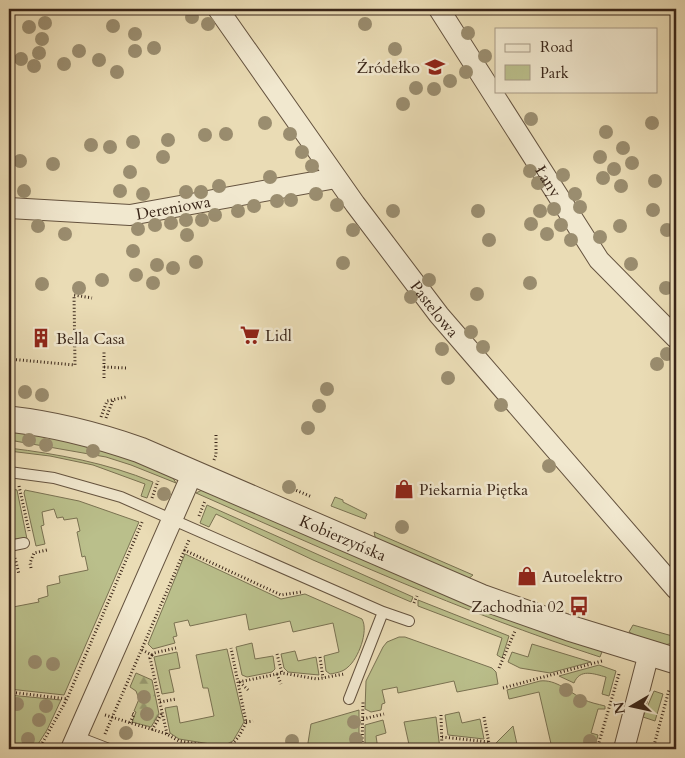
<svg xmlns="http://www.w3.org/2000/svg" width="685" height="758" font-family="Cardo,serif">
  <defs>
    <pattern id="forest-firs" width="22" height="20" patternUnits="userSpaceOnUse" patternTransform="scale(1.25)"><rect width="22" height="20" fill="#babf8b"/><path d="M5 1l3.5 6h-7zM16 11l3.5 6h-7z" fill="#989b71"/></pattern>
  </defs>
  <rect width="100%" height="100%" fill="#eadcb5"/>
  <filter id="stains"><feTurbulence type="fractalNoise" baseFrequency=".004" numOctaves="4"/><feColorMatrix values="0 0 0 0 .2 0 0 0 0 .09 0 0 0 0 .02 0 0 0 .5 -.17"/></filter>
  <radialGradient id="worn" r=".72"><stop offset=".6" stop-color="#630" stop-opacity="0"/><stop offset="1" stop-color="#630" stop-opacity=".3"/></radialGradient>
  <path fill="#babf8b" stroke="#7a7252" d="M9 430 41 434 118 452 173 478 176 483 131 465 106 457 9 440Z
    M9 448C58 454 107 463 153 482L147 498 141 496 145 484 93 465 50 456 9 451Z
    M9 488 17 490 27 539 19 540 9 537V522L12 521 9 504Z
    M25 490 79 501 139 522 64 695 9 689V645H10L9 637V604H11L13 607 39 602 38 599 48 596 47 586 60 583 59 576 88 570 85 556 82 557 77 532 80 531 77 518 64 520 63 517 57 518 54 509 42 512 44 525 41 526 45 544 36 546 24 493Z
    M202 490 603 649 600 657C461 612 330 552 196 493Z
    M335 497 343 500V502L367 514 365 519 331 506Z
    M207 505 413 597 411 602 313 560 216 514 209 527 200 523Z
    M374 532 473 575 467 580 376 541Z
    M185 554 281 599 305 594 362 619C369 631 358 659 348 667 343 672 336 673 330 674L326 671 324 656 339 652 333 623 293 632 290 621 249 630 246 614 190 626 188 620 174 623 177 636 173 637 175 643 153 649 148 644Z
    M418 600 509 636 502 658 497 655 502 638 418 606Z
    M633 625 676 637 672 643C658 649 641 638 629 632Z
    M399 637H405L492 668 496 672 498 684 457 692 454 681 398 693 397 687 382 690 385 703 382 704 381 710 371 712 365 709 366 681 383 647 387 642Z
    M252 643 255 659 273 656 275 669 272 672 247 677 242 675 236 647Z
    M532 644 591 662 550 673 520 668 508 662 512 652 528 657Z
    M227 649 244 722 233 741 223 746 179 739 170 733 165 708 177 706 180 723 214 716 208 688H203L196 655Z
    M295 651 298 661 316 657 319 675 288 672 284 668 281 654Z
    M177 652 180 668 169 670 174 692 162 694 154 657Z
    M599 665 616 671 609 696 602 694 606 677C594 674 580 668 574 683L559 676Z
    M540 681C556 679 569 692 583 699 590 703 598 704 605 706V709H598L591 733 598 735 594 749H557L556 747 552 748 539 692 509 699 507 690Z
    M654 691 663 694 655 721 643 717Z
    M9 695 61 700 47 730 35 749H9Z
    M359 710V749H307L311 724Z
    M459 712 462 723 480 719 484 739 448 735 445 715Z
    M436 717 440 749H410L404 722Z
    M383 720 386 733 376 736 378 749H365V725Z
    M513 726 518 749H495L494 745Z"/>
  <path fill="url(#forest-firs)" stroke="#7a7252" d="M136 673 152 680 159 714 151 727 132 722 136 712 134 711 139 699 136 691 130 687Z"/>
  <g fill="none" stroke-linecap="round" stroke-linejoin="round">
    <defs>
      <path id="service" d="M9 472 54 478 121 497 383 612 409 621
        M9 546 24 543
        M349 699 383 612
        M78 737 109 749"/>
      <g id="minor">
        <path id="s1" d="M218 9 355 204 439 315 676 589"/>
        <path id="s2" d="M439 9 599 260 676 338"/>
        <path id="s3" d="M9 208 130 215 336 178"/>
        <path d="M71 749 193 472"/>
        <path d="M624 749 649 653"/>
      </g>
      <g id="tertiary">
        <path id="s4" d="M9 419C54 424 97 435 140 450L481 597 569 628 676 661"/>
      </g>
    </defs>
    <use href="#service" stroke="#65533f" stroke-width="12"/>
    <use href="#minor" stroke="#65533f" stroke-width="22"/>
    <use href="#tertiary" stroke="#65533f" stroke-width="27"/>
    <path stroke="#392518" stroke-width="3" stroke-dasharray="1 2.5" stroke-linecap="butt" d="M9 359 75 365 74 295 92 298
      M104 367 126 368
      M104 378V352
      M101 417 107 401 126 397
      M106 418 113 400
      M214 460 216 455V434
      M19 486 29 531
      M293 489 312 497
      M152 498 158 481
      M199 516 205 501
      M184 550 281 595 301 592
      M15 558 19 574
      M31 568 30 563 34 553 47 550
      M414 603 417 596
      M142 650 152 655
      M277 654 282 673
      M152 655 150 658 167 734
      M152 655 154 653 176 648
      M320 657 323 678
      M499 668 515 631
      M277 674 281 684
      M239 682 282 673 317 679 344 674
      M240 682 248 690
      M503 688 602 661
      M9 692 68 699
      M160 702 176 699
      M105 715 167 734 179 741 224 748C235 745 242 732 246 722L231 648
      M441 715 442 749
      M484 717 490 749
      M363 719 384 714
      M246 722 253 721
      M130 723 134 714 132 713
      M152 730 162 713
      M105 734 189 540
      M442 737 489 742
      M39 749 67 699 143 520
      M362 749 363 702
      M597 749 619 674
      M653 749 669 690"/>
    <use href="#service" stroke="#f1e8cf" stroke-width="10"/>
    <use href="#minor" stroke="#f1e8cf" stroke-width="20"/>
    <use href="#tertiary" stroke="#f1e8cf" stroke-width="25"/>
  </g>
  <g fill="#9a8d6f">
    <circle cx="192" cy="17" r="7"/>
    <circle cx="45" cy="23" r="7"/>
    <circle cx="208" cy="24" r="7"/>
    <circle cx="365" cy="24" r="7"/>
    <circle cx="113" cy="26" r="7"/>
    <circle cx="29" cy="27" r="7"/>
    <circle cx="468" cy="33" r="7"/>
    <circle cx="135" cy="34" r="7"/>
    <circle cx="42" cy="39" r="7"/>
    <circle cx="154" cy="48" r="7"/>
    <circle cx="395" cy="49" r="7"/>
    <circle cx="79" cy="51" r="7"/>
    <circle cx="135" cy="51" r="7"/>
    <circle cx="39" cy="53" r="7"/>
    <circle cx="485" cy="56" r="7"/>
    <circle cx="21" cy="59" r="7"/>
    <circle cx="99" cy="60" r="7"/>
    <circle cx="64" cy="64" r="7"/>
    <circle cx="34" cy="66" r="7"/>
    <circle cx="117" cy="72" r="7"/>
    <circle cx="466" cy="72" r="7"/>
    <circle cx="450" cy="81" r="7"/>
    <circle cx="416" cy="88" r="7"/>
    <circle cx="434" cy="89" r="7"/>
    <circle cx="403" cy="104" r="7"/>
    <circle cx="531" cy="119" r="7"/>
    <circle cx="265" cy="123" r="7"/>
    <circle cx="652" cy="123" r="7"/>
    <circle cx="606" cy="132" r="7"/>
    <circle cx="226" cy="134" r="7"/>
    <circle cx="290" cy="134" r="7"/>
    <circle cx="205" cy="135" r="7"/>
    <circle cx="168" cy="140" r="7"/>
    <circle cx="133" cy="142" r="7"/>
    <circle cx="91" cy="145" r="7"/>
    <circle cx="110" cy="147" r="7"/>
    <circle cx="623" cy="148" r="7"/>
    <circle cx="302" cy="152" r="7"/>
    <circle cx="163" cy="157" r="7"/>
    <circle cx="600" cy="157" r="7"/>
    <circle cx="20" cy="161" r="7"/>
    <circle cx="632" cy="163" r="7"/>
    <circle cx="53" cy="164" r="7"/>
    <circle cx="312" cy="166" r="7"/>
    <circle cx="614" cy="169" r="7"/>
    <circle cx="530" cy="171" r="7"/>
    <circle cx="130" cy="172" r="7"/>
    <circle cx="563" cy="175" r="7"/>
    <circle cx="270" cy="177" r="7"/>
    <circle cx="603" cy="178" r="7"/>
    <circle cx="655" cy="181" r="7"/>
    <circle cx="538" cy="183" r="7"/>
    <circle cx="219" cy="186" r="7"/>
    <circle cx="621" cy="186" r="7"/>
    <circle cx="24" cy="191" r="7"/>
    <circle cx="120" cy="191" r="7"/>
    <circle cx="186" cy="192" r="7"/>
    <circle cx="201" cy="192" r="7"/>
    <circle cx="143" cy="194" r="7"/>
    <circle cx="316" cy="194" r="7"/>
    <circle cx="575" cy="194" r="7"/>
    <circle cx="291" cy="200" r="7"/>
    <circle cx="277" cy="201" r="7"/>
    <circle cx="337" cy="205" r="7"/>
    <circle cx="254" cy="206" r="7"/>
    <circle cx="580" cy="207" r="7"/>
    <circle cx="554" cy="209" r="7"/>
    <circle cx="653" cy="210" r="7"/>
    <circle cx="238" cy="211" r="7"/>
    <circle cx="393" cy="211" r="7"/>
    <circle cx="478" cy="211" r="7"/>
    <circle cx="540" cy="211" r="7"/>
    <circle cx="215" cy="215" r="7"/>
    <circle cx="186" cy="220" r="7"/>
    <circle cx="202" cy="220" r="7"/>
    <circle cx="171" cy="223" r="7"/>
    <circle cx="531" cy="224" r="7"/>
    <circle cx="155" cy="225" r="7"/>
    <circle cx="561" cy="225" r="7"/>
    <circle cx="38" cy="226" r="7"/>
    <circle cx="620" cy="226" r="7"/>
    <circle cx="138" cy="229" r="7"/>
    <circle cx="353" cy="230" r="7"/>
    <circle cx="667" cy="230" r="7"/>
    <circle cx="65" cy="234" r="7"/>
    <circle cx="547" cy="234" r="7"/>
    <circle cx="187" cy="235" r="7"/>
    <circle cx="600" cy="237" r="7"/>
    <circle cx="489" cy="240" r="7"/>
    <circle cx="571" cy="240" r="7"/>
    <circle cx="133" cy="251" r="7"/>
    <circle cx="196" cy="262" r="7"/>
    <circle cx="343" cy="263" r="7"/>
    <circle cx="631" cy="264" r="7"/>
    <circle cx="157" cy="265" r="7"/>
    <circle cx="173" cy="268" r="7"/>
    <circle cx="136" cy="275" r="7"/>
    <circle cx="102" cy="280" r="7"/>
    <circle cx="429" cy="280" r="7"/>
    <circle cx="153" cy="283" r="7"/>
    <circle cx="530" cy="283" r="7"/>
    <circle cx="42" cy="284" r="7"/>
    <circle cx="79" cy="288" r="7"/>
    <circle cx="666" cy="288" r="7"/>
    <circle cx="477" cy="294" r="7"/>
    <circle cx="411" cy="297" r="7"/>
    <circle cx="471" cy="332" r="7"/>
    <circle cx="483" cy="347" r="7"/>
    <circle cx="442" cy="349" r="7"/>
    <circle cx="667" cy="354" r="7"/>
    <circle cx="657" cy="364" r="7"/>
    <circle cx="448" cy="378" r="7"/>
    <circle cx="327" cy="389" r="7"/>
    <circle cx="25" cy="392" r="7"/>
    <circle cx="42" cy="395" r="7"/>
    <circle cx="501" cy="405" r="7"/>
    <circle cx="319" cy="406" r="7"/>
    <circle cx="308" cy="428" r="7"/>
    <circle cx="29" cy="440" r="7"/>
    <circle cx="46" cy="445" r="7"/>
    <circle cx="93" cy="451" r="7"/>
    <circle cx="549" cy="466" r="7"/>
    <circle cx="289" cy="487" r="7"/>
    <circle cx="164" cy="494" r="7"/>
    <circle cx="402" cy="527" r="7"/>
    <circle cx="35" cy="662" r="7"/>
    <circle cx="53" cy="664" r="7"/>
    <circle cx="566" cy="690" r="7"/>
    <circle cx="144" cy="697" r="7"/>
    <circle cx="580" cy="701" r="7"/>
    <circle cx="17" cy="704" r="7"/>
    <circle cx="46" cy="706" r="7"/>
    <circle cx="147" cy="714" r="7"/>
    <circle cx="39" cy="720" r="7"/>
    <circle cx="354" cy="722" r="7"/>
    <circle cx="126" cy="733" r="7"/>
    <circle cx="28" cy="739" r="7"/>
    <circle cx="356" cy="739" r="7"/>
    <circle cx="292" cy="741" r="7"/>
    <circle cx="590" cy="741" r="7"/>
  </g>
  <defs>
    <symbol id="school-bare" viewBox="-9 -9 18 18"><path d="M0-5L7-2L0 1L-7-2ZM-4 1L0 2.5L4 1V4Q0 6-4 4Z" fill="#8f2418" stroke="#f1e8cf" stroke-width="2.5" paint-order="stroke"/></symbol>
    <symbol id="supermarket-bare" viewBox="-9 -9 18 18"><path d="M-6-5.5h2.5l.6 2H6L4.5 2H-2.5L-4.4-4H-6ZM-1.5 3.2a1.3 1.3 0 1 0 .1 0ZM3 3.2a1.3 1.3 0 1 0 .1 0Z" fill="#8f2418" stroke="#f1e8cf" stroke-width="2.5" paint-order="stroke"/></symbol>
    <symbol id="building-bare" viewBox="-9 -9 18 18"><path d="M-4-6H4V6H1V3H-1V6H-4ZM-2.5-4.3h1.7v1.8h-1.7ZM.8-4.3h1.7v1.8H.8ZM-2.5-1h1.7V.8h-1.7ZM.8-1h1.7V.8H.8Z" fill="#8f2418" stroke="#f1e8cf" stroke-width="2.5" paint-order="stroke"/></symbol>
    <symbol id="shop-bare" viewBox="-9 -9 18 18"><path d="M-5-2.5h2.3a2.7 3.5 0 0 1 5.4 0H5L5.5 6h-11ZM-1.5-2.5h3a1.5 2.3 0 0 0-3 0Z" fill="#8f2418" stroke="#f1e8cf" stroke-width="2.5" paint-order="stroke"/></symbol>
    <symbol id="bus-bare" viewBox="-9 -9 18 18"><path d="M-5-6H5V4H4V6H2V4H-2V6H-4V4H-5ZM-3.5-4V0h7V-4ZM-3.5 1.2v1.5H-2V1.2ZM2 1.2v1.5H3.5V1.2Z" fill="#8f2418" stroke="#f1e8cf" stroke-width="2.5" paint-order="stroke"/></symbol>
  </defs>
  <g fill-rule="evenodd">
    <use href="#school-bare" x="421" y="53" width="28" height="28"/>
    <use href="#supermarket-bare" x="236" y="321" width="28" height="28"/>
    <use href="#building-bare" x="27" y="324" width="28" height="28"/>
    <use href="#shop-bare" x="390" y="475" width="28" height="28"/>
    <use href="#shop-bare" x="513" y="562" width="28" height="28"/>
    <use href="#bus-bare" x="565" y="592" width="28" height="28"/>
  </g>
  <g text-anchor="middle" stroke-width="5" stroke-linejoin="round" paint-order="stroke">
    <g font-size="16" fill="#392518" stroke="#f1e8cf" text-anchor="start">
      <text x="420" y="73" text-anchor="end">Źródełko</text>
      <text x="265" y="341">Lidl</text>
      <text x="56" y="344">Bella Casa</text>
      <text x="419" y="495">Piekarnia Piętka</text>
      <text x="542" y="582">Autoelektro</text>
      <text x="564" y="612" text-anchor="end">Zachodnia 02</text>
    </g>
    <g font-size="16" fill="#392518" stroke="#f1e8cf">
      <text dy="6" stroke="none"><textPath href="#s2" startOffset="204">Łany</textPath></text>
      <text dy="6" stroke="none"><textPath href="#s3" startOffset="165">Dereniowa</textPath></text>
      <text dy="6" stroke="none"><textPath href="#s1" startOffset="370">Pastelowa</textPath></text>
      <text dy="6" stroke="none"><textPath href="#s4" startOffset="356">Kobierzyńska</textPath></text>
    </g>
  </g>
  <rect width="685" height="758" fill="none" stroke="#eadcb5" stroke-width="30"/>
  <rect x="10" y="10" width="665" height="738" fill="none" stroke="#392518" stroke-width="2.5"/>
  <rect x="15" y="15" width="655" height="728" fill="none" stroke="#392518"/>
  <rect x="495" y="28" width="162" height="65" fill="#f1e8cf" stroke="#a79a86"/>
  <rect x="505" y="44" width="25" height="8" fill="#f1e8cf" stroke="#a79a86"/>
  <text x="540" y="52" font-size="15" fill="#392518">Road</text>
  <rect x="505" y="65" width="25" height="15" fill="#babf8b" stroke="#a79a86"/>
  <text x="540" y="78" font-size="15" fill="#392518">Park</text>
  <g transform="translate(632 706) rotate(261)" stroke="#f1e8cf" stroke-width="4" paint-order="stroke">
  <path d="M0-4L9 19L0 12L-9 19Z" fill="#392518"/>
  <text y="-8" font-size="14" font-weight="bold" text-anchor="middle" fill="#392518">N</text>
  </g>
  <rect width="100%" height="100%" filter="url(#stains)"/>
  <rect width="100%" height="100%" fill="url(#worn)"/>
</svg>
